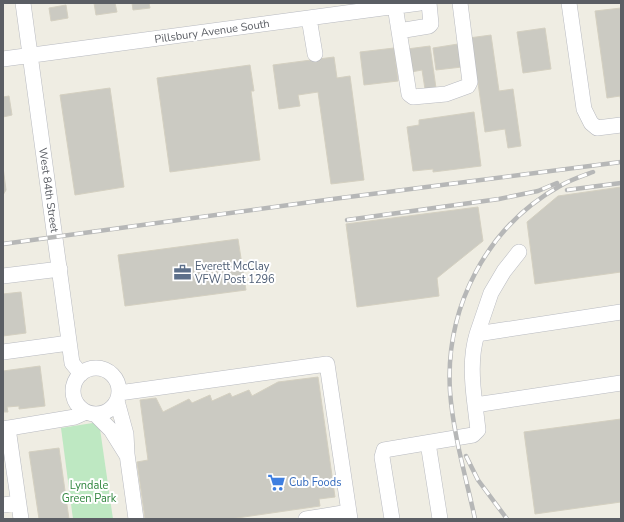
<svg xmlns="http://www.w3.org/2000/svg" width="624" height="522" font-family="'Nunito Sans',sans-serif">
  <rect width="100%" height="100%" fill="#efede3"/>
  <path fill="#bee8c2" d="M99 422 113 519H73L61 428Z"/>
  <path fill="#cbcac2" stroke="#d4d0c1" d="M94 3H115L117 12 96 15Z
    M132 3H149L150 8 133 10Z
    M66 5 68 18 51 21 49 8Z
    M621 8V102L620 96 607 98 595 11Z
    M545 28 551 69 523 73 517 32Z
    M491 35 499 91 513 89 521 146 508 148 505 129 485 132 478 83H475L469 38Z
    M458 44 462 67 436 70 433 48Z
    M430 46 436 88 425 89 422 70 411 72 407 49Z
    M394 48 398 81 364 85 360 52Z
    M334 57 337 78 350 76 364 180 331 184 318 92 298 95 300 106 279 109 273 65Z
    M250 65 254 91H251L260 160 170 172 157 78Z
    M110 88 124 187 75 195 60 95Z
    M9 96 12 115 3 117V97Z
    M474 112 481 166 433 172V169L413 171 407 127 419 125V120Z
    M3 167 6 190 3 195Z
    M621 187V272L535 284 527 222 558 196Z
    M478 207 483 241 437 278 439 296 357 307 346 224Z
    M238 239 246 290 125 306 118 255Z
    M21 292 26 333 3 336V294Z
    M40 366 45 406 19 409V406L7 407 8 412H3V371Z
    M318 377 335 497 319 499 320 506 230 519H145L137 462 148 460 140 400 156 398 163 412 189 399 192 403 210 395 212 401 230 393 232 397 249 390 252 396 278 382Z
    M621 419V502L535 514 524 432Z
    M59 448 69 519H39L29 452Z"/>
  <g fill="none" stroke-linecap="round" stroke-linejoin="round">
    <defs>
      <path id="minor" d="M23 3 72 363 81 374
        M569 3 584 109 591 123 597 128 621 125
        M395 6 409 94 413 97 446 94 468 86 470 82 460 3
        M309 18 315 54
        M399 31 429 26 431 24 429 3
        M3 59 420 3
        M3 276 60 269
        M621 312 477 334C470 357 472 381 475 405L621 383
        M477 334 491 293 504 271 519 252
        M3 352 69 343
        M73 391a23 23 0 1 1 46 0a23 23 0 1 1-46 0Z
        M119 393 327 364 350 519
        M117 401 126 434 127 454 136 519
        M95 414 111 430 126 454
        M8 428 21 519
        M3 429 75 417 86 412
        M428 443 440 519
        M3 505 18 503
        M306 519 349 512
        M392 519 382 457 384 450 473 435 478 430 475 405"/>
    </defs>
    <use href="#minor" stroke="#b8bac0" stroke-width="16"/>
    <use href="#minor" stroke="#fff" stroke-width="15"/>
    <defs>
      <path id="rail" d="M567 190 621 183
        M347 220 499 199 538 191 557 183
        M3 244 333 199 621 162
        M466 456 478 480 507 519
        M475 519C466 477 453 434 450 391 445 308 486 227 560 186 570 180 582 176 593 172"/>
    </defs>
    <use href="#rail" stroke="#b6b7b7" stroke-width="4.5"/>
    <use href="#rail" stroke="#fff" stroke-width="3" stroke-dasharray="9" stroke-linecap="butt"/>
  </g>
  <defs>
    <symbol id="office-bare" viewBox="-9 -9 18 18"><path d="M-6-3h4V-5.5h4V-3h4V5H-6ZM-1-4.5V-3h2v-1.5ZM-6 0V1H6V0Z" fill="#5c6f8a" stroke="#fff" stroke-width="2.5" paint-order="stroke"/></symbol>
    <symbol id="supermarket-bare" viewBox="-9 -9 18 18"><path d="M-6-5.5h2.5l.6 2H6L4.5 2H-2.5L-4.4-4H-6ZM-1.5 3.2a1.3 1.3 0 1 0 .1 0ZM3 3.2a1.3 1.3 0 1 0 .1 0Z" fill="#3f7fe0" stroke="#fff" stroke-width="2.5" paint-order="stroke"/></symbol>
  </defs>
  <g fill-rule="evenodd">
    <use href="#office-bare" x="170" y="260" width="25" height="25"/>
    <use href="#supermarket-bare" x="264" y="470" width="25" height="25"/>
  </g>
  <g text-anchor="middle" stroke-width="4" stroke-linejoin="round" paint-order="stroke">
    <g font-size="11" fill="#5b5e64" stroke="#fff">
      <text transform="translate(212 31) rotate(-8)" y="4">Pillsbury Avenue South</text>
      <text transform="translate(49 190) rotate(82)" y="4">West 84th Street</text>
    </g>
    <g font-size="11" fill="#4e5e75" stroke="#fff" text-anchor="start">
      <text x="195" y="270">Everett McClay<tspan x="195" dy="13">VFW Post 1296</tspan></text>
    </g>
    <g font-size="11" fill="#366cbe" stroke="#fff" text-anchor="start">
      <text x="289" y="486">Cub Foods</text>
    </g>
    <g font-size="11" fill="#30863e" stroke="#fff">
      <text x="89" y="489">Lyndale<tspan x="89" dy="13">Green Park</tspan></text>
    </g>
  </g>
  <rect width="624" height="522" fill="none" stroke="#5b5e64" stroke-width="8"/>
</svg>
